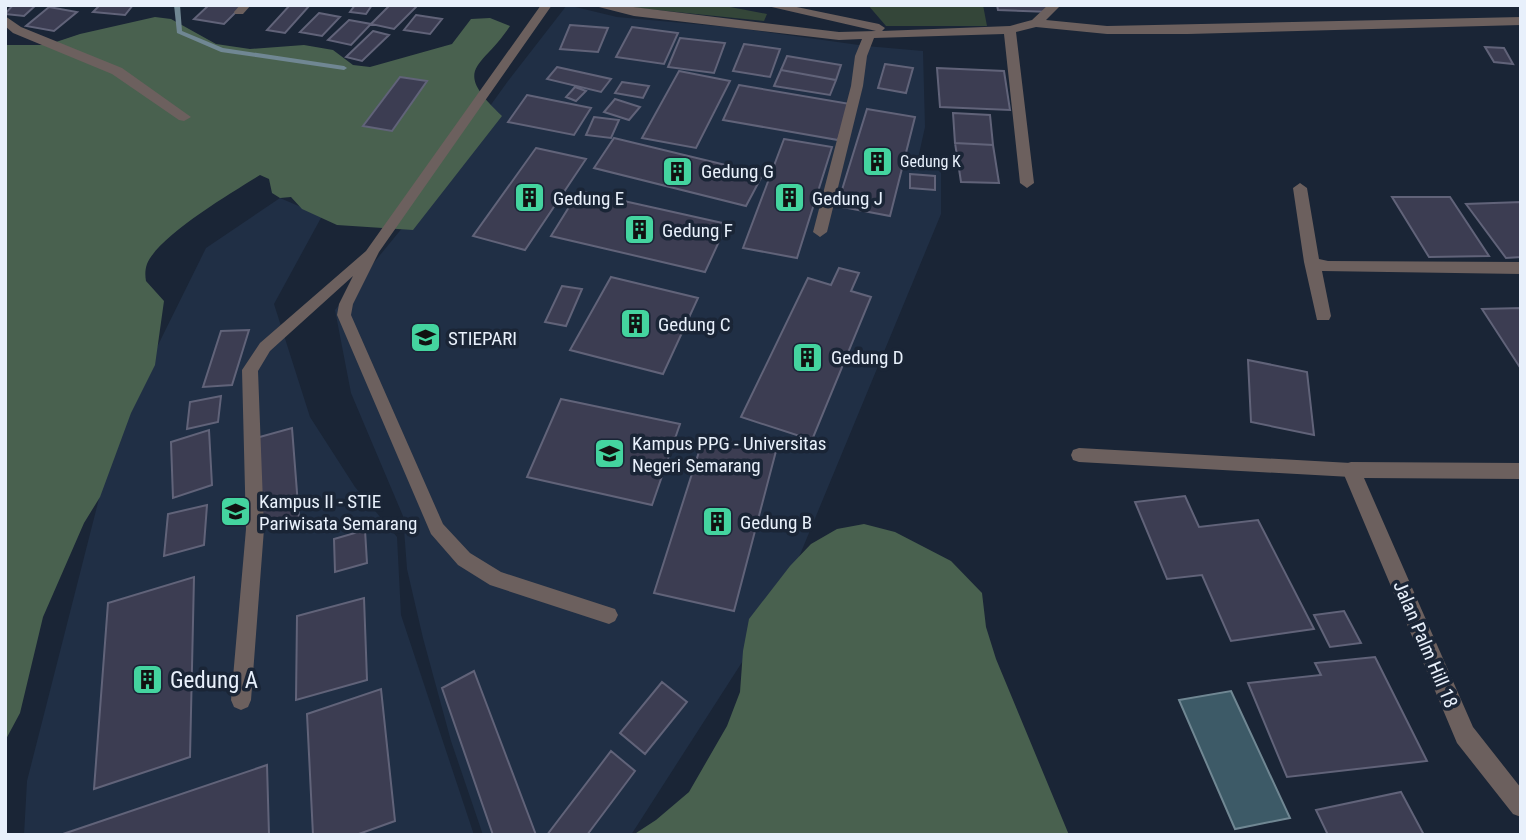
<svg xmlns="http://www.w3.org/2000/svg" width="1526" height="840" font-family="'Roboto Condensed',sans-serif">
  <rect width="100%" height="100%" fill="#1a2536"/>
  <path fill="#202f45" d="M567 5 617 17 738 28 866 46 923 51 925 127 917 163 941 167V214L780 603 631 835H483L451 741 423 638 407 569 403 516 351 393 335 310 403 227 508 81Z
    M280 198 322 216 274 304 310 417 355 487 397 537 401 615 474 835H24L27 781 117 428 206 248Z"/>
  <path fill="#344639" d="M608 5H720L767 14 764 21Z
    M868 5H983L987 26H886Z"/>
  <path fill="#49614f" d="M155 17 171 19 216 44 250 49 304 45 333 50 353 65 370 67 452 44 471 19 490 18 510 26C482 69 450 67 502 116L413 230 337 225 302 209 291 197 280 198 272 193 269 179 260 175C233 192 159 235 147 264 145 270 145 275 146 281L164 301 155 365 131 413 100 497 84 523 43 617 20 713 5 741V45H47L80 34Z
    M864 524 895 532 951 561 982 593 986 627 996 659 1069 835H633L656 820 689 792 727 726 740 692 743 651 749 619 790 566 811 544 837 529Z"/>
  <path fill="#3d5a67" stroke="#708793" stroke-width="2" d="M1231 691 1290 818 1235 829 1179 700Z"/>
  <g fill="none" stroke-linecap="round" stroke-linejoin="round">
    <path fill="#708793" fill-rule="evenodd" d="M174 5H180L182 31 223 48 344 66 347 68 344 70 221 52 177 33Z"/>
  </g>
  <path fill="#3c3d52" stroke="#616379" stroke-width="2" d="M13 5H36L24 16 5 14Z
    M100 5H133L125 15 93 12Z
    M209 5H243L224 24 194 19Z
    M290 5H310L285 33 267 30Z
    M355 5H372L366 14 350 12Z
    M390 5H418L394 29 371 24Z
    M997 5H1048L1050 12 998 10Z
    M49 7 77 12 54 31 26 26Z
    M319 13 340 17 322 36 300 32Z
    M416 15 442 19 430 34 404 30Z
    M349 20 371 24 351 45 328 40Z
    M570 25 608 28 598 52 560 49Z
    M632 27 678 33 664 64 616 57Z
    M373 31 389 35 362 61 346 57Z
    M680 38 725 43 714 73 668 67Z
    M744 44 780 49 770 77 733 71Z
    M1485 47 1504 48 1513 64 1494 62Z
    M787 56 841 65 836 80 781 70Z
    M885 64 913 68 906 93 878 88Z
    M557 67 611 79 601 92 547 79Z
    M937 68 1004 71 1010 110 940 107Z
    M781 70 836 80 830 95 774 86Z
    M679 71 730 81 696 148 642 138Z
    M400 77 427 81 392 131 363 126Z
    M622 82 649 86 643 98 615 93Z
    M739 85 850 104 838 140 723 120Z
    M575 87 586 91 576 101 566 97Z
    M527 95 591 108 574 135 508 122Z
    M615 99 640 107 629 120 604 112Z
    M867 109 915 117 890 216 837 206Z
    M953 113 990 115 993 145 955 143Z
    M594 117 619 120 611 138 586 135Z
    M614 138 763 174 746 206 594 168Z
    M784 139 832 147 797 258 743 248Z
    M955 143 993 145 999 183 961 182Z
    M536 148 586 159 525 250 473 236Z
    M910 174 935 176V190L910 188Z
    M579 191 727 224 705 272 551 236Z
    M1392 197H1450L1489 256 1429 257Z
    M1521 202V257L1506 258 1466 204Z
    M839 268 859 273 851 291 871 297 812 440 741 417 808 278 831 285Z
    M611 277 698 298 663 374 570 350Z
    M562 286 582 289 566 326 545 322Z
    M1521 308V369L1482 309Z
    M249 330 232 385 203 387 221 331Z
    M1248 360 1307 372 1314 435 1251 422Z
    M221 396 218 422 187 429 190 402Z
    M561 399 680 424 652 505 527 477Z
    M292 428 299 518 261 529 256 438Z
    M209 430 212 485 173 498 171 442Z
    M704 436 776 451 734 611 654 593Z
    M1185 496 1199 527 1258 520 1314 629 1231 641 1202 575 1167 579 1135 502Z
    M207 505 204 545 164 556 168 514Z
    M365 530 367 563 335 572 334 539Z
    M194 577 190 757 94 789 108 603Z
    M364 598 367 680 296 700 297 616Z
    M1344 611 1361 643 1330 647 1314 615Z
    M1375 657 1427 761 1287 777 1248 683 1321 675 1315 663Z
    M474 671 536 835H493L442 688Z
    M662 682 687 702 645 754 620 733Z
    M381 689 395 821 356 835H313L307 714Z
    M611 751 635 771 587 835H547Z
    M267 765 269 835H60Z
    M1401 792 1424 835H1328L1316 810Z"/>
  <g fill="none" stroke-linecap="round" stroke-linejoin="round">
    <path fill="#6c605e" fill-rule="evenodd" d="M240 5H251L243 14H235L234 12Z
      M541 5H552L379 252 353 304 351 315 443 524 470 553 501 572 615 609 618 615 615 621 609 624 490 585 458 565 431 534 337 315 339 304 353 276 270 351 258 371 264 529 251 700 248 707 241 710 234 707 231 700 246 529 242 370 260 343 366 251Z
      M1079 448 1351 463 1357 465 1359 470 1357 475 1351 477 1079 462 1073 460 1071 455 1073 450Z"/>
    <path fill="#6c605e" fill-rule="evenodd" d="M591 5H617L839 32 876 31 763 5H787L879 24 885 28 882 31 1010 26 1032 20 1048 5H1061L1046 20 1107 26 1521 17V25L1188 34H1107L1036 27 1016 32 1034 183 1027 188 1020 183 1004 34 874 38 867 56 863 86 827 232 820 237 813 232 851 86 855 56 862 39 839 40 634 16Z
      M5 16 21 27 122 68 191 117 184 121 179 120 112 74 13 33 5 26Z
      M1300 183 1307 188 1319 259 1328 261 1521 262V274L1322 271 1331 316 1329 320H1317L1304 262 1293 188Z
      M1351 462 1521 463V479L1364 478 1473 727 1521 788V817L1513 814 1457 743 1342 470 1345 464Z"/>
  </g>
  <defs>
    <symbol id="building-square" viewBox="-11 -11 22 22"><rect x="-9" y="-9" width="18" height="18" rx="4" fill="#44d49f" stroke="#1a2536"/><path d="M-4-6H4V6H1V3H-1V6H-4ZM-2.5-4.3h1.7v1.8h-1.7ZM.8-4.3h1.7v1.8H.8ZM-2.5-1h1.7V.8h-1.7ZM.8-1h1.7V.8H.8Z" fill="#111"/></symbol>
    <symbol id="university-square" viewBox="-11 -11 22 22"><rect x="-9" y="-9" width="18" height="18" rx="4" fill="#44d49f" stroke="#1a2536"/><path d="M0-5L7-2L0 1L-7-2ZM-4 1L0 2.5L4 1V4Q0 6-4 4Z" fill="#111"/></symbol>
  </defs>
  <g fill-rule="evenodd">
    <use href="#building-square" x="860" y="144" width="35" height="35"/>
    <use href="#building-square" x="660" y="154" width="35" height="35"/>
    <use href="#building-square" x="512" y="180" width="35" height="35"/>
    <use href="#building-square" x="772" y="180" width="35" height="35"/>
    <use href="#building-square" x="622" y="212" width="35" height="35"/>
    <use href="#building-square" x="618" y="306" width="35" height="35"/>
    <use href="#university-square" x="408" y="320" width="35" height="35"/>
    <use href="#building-square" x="790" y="340" width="35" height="35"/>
    <use href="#university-square" x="592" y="436" width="35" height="35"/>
    <use href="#university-square" x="218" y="494" width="35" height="35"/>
    <use href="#building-square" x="700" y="504" width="35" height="35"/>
    <use href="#building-square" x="130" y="662" width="35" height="35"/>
  </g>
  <g text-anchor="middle" stroke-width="7" stroke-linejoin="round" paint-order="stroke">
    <g font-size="16" fill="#e8f0fb" stroke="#1a2536" text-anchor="start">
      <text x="900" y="167">Gedung K</text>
    </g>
    <g font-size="19" fill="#e8f0fb" stroke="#1a2536" text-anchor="start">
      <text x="701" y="178">Gedung G</text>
      <text x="553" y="205">Gedung E</text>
      <text x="812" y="205">Gedung J</text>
      <text x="662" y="237">Gedung F</text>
      <text x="658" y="331">Gedung C</text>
      <text x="448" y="345">STIEPARI</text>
      <text x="831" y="364">Gedung D</text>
      <text x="632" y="450">Kampus PPG - Universitas<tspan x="632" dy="22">Negeri Semarang</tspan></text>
      <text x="259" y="508">Kampus II - STIE<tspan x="259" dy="22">Pariwisata Semarang</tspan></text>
      <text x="740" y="529">Gedung B</text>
    </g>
    <g font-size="19" fill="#e8f0fb" stroke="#1a2536">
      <text transform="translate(1426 644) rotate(67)" y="7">Jalan Palm Hill 18</text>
    </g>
    <g font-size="23" fill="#e8f0fb" stroke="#1a2536" text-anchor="start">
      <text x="170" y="688">Gedung A</text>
    </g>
  </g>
  <rect width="1526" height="840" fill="none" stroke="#e8f0fb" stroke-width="14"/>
</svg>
